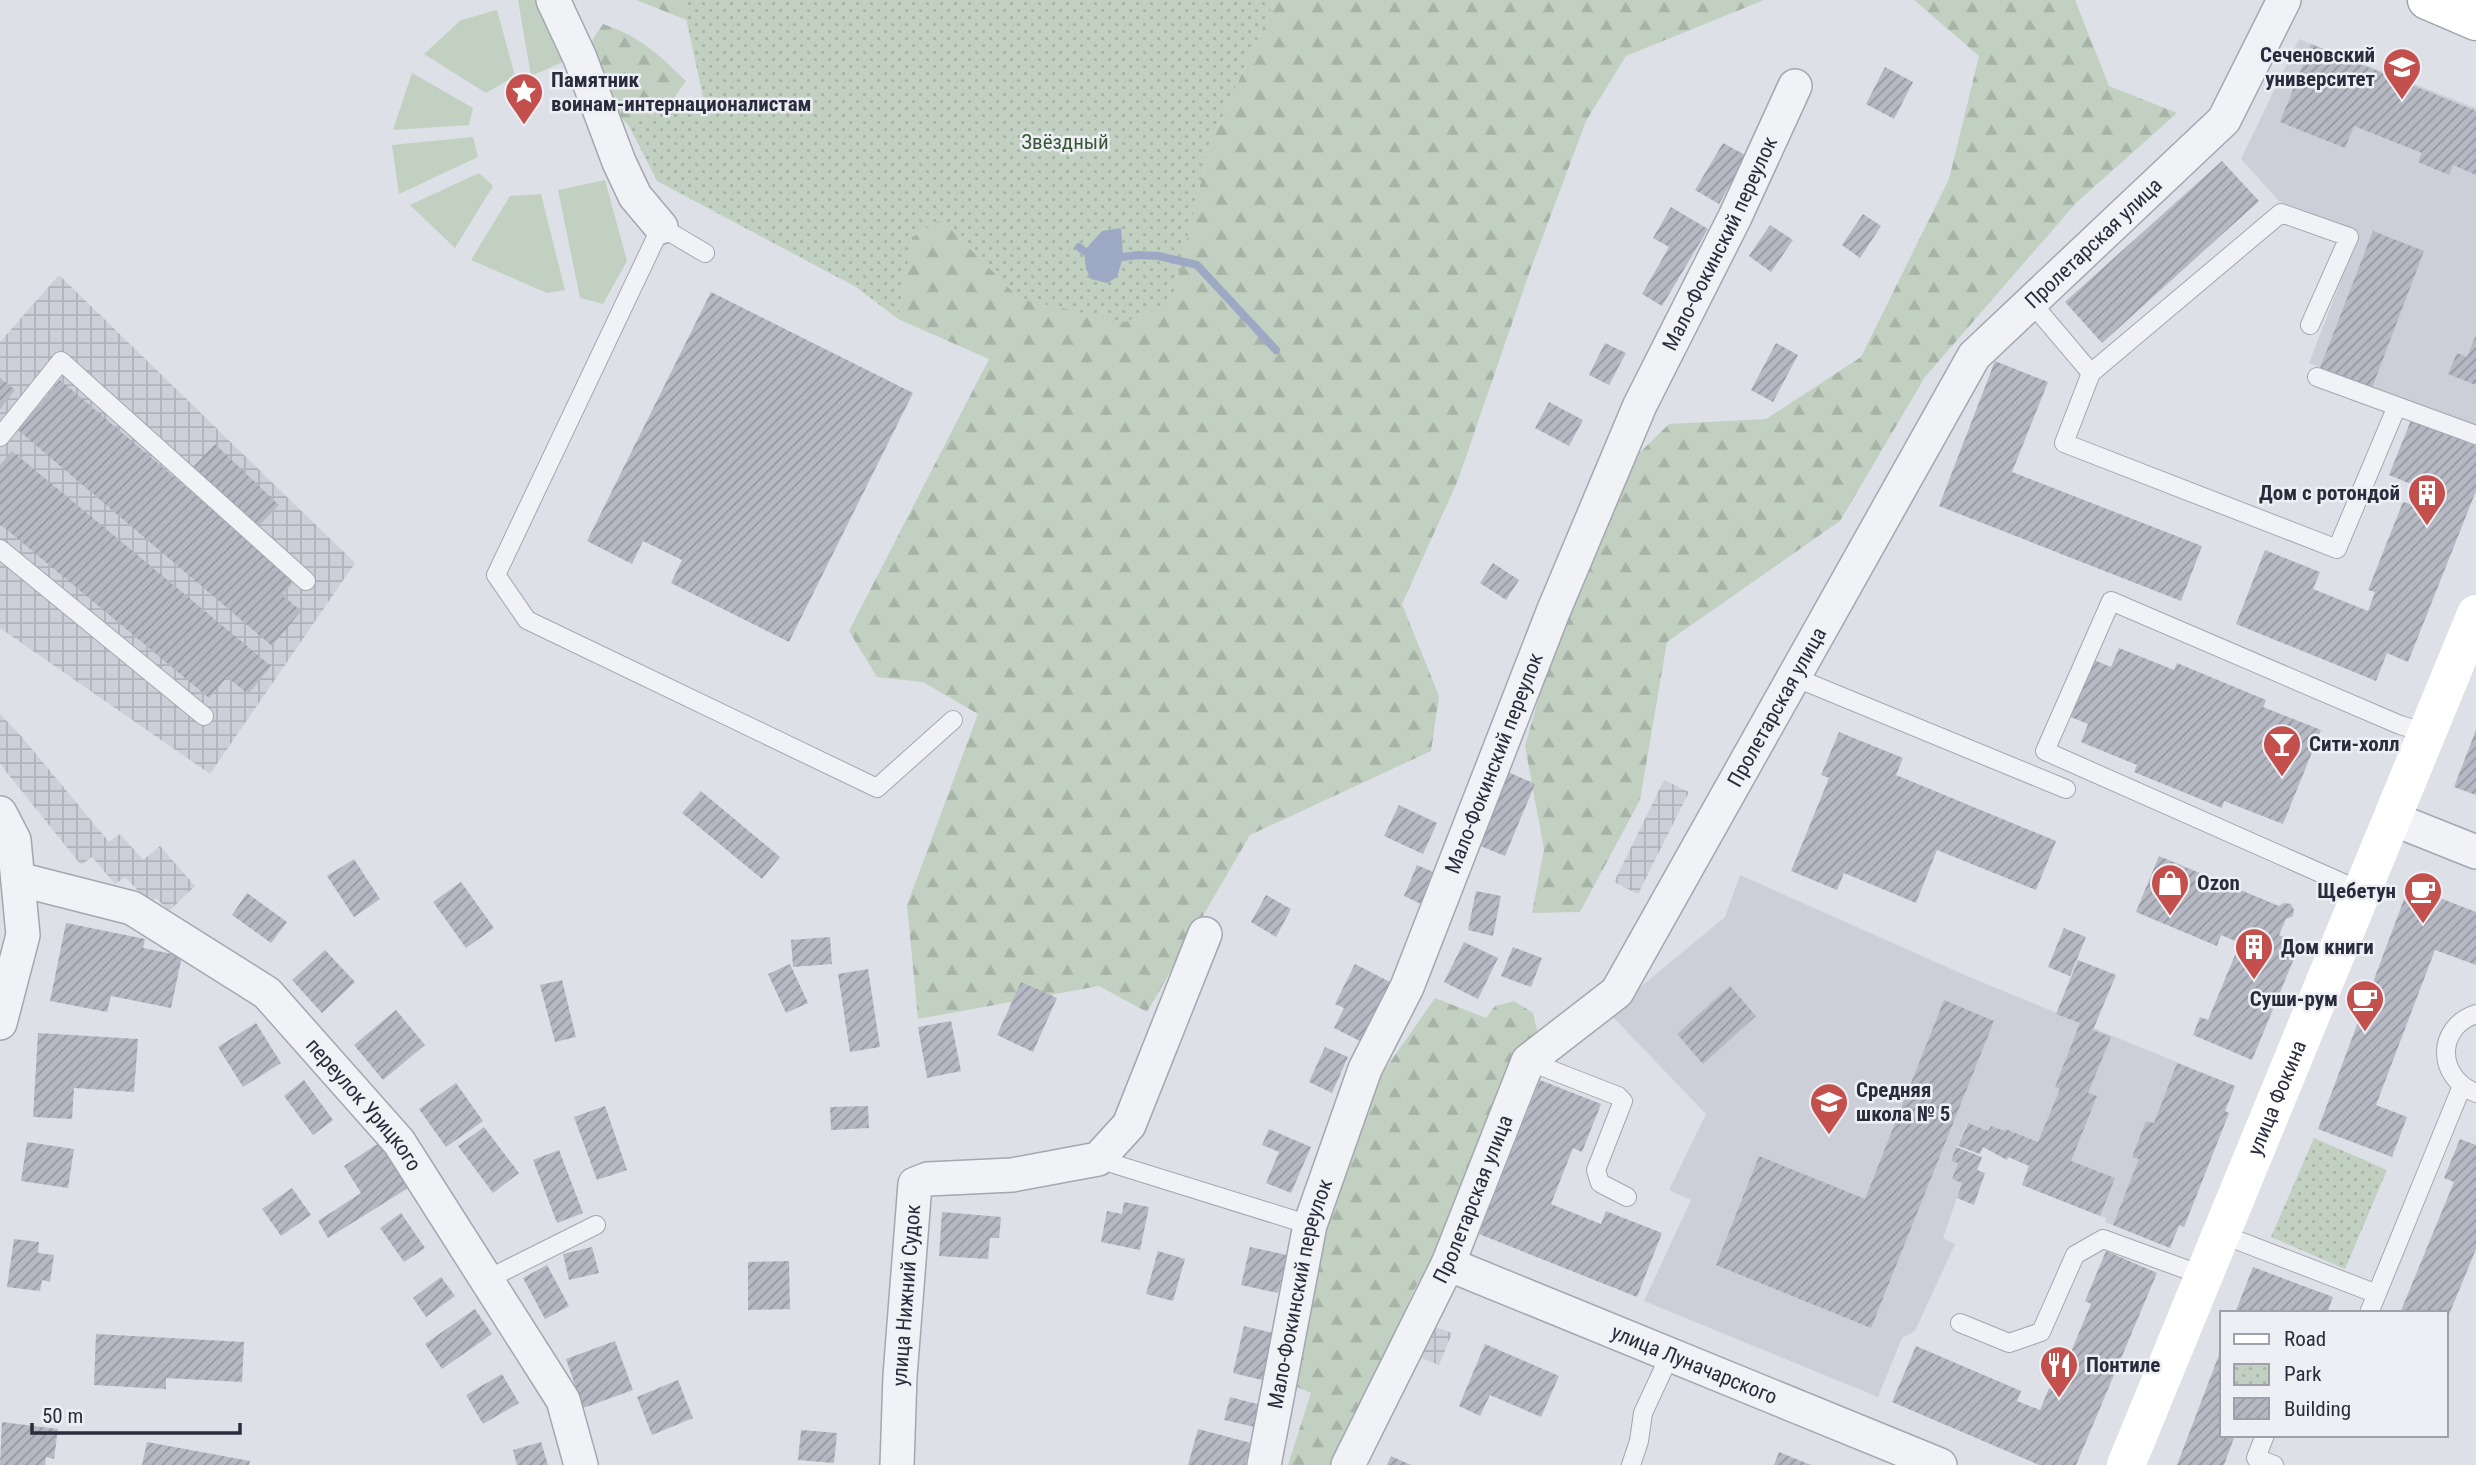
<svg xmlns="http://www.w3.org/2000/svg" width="2476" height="1465" font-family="'Roboto Condensed',sans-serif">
  <defs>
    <pattern id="industrial-grid" width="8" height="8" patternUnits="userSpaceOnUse" patternTransform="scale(1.75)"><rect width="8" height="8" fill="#cdcfd8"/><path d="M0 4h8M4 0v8" fill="none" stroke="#b0b2ba"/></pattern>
    <pattern id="forest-firs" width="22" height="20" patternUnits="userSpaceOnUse" patternTransform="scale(1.75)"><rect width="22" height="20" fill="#c1d0c0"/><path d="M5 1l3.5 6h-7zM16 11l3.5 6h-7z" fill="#a6b3a6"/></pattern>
    <pattern id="park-dots" width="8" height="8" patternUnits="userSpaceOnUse" patternTransform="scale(1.75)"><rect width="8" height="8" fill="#c1d0c0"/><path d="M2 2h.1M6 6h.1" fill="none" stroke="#a6b3a6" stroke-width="1.8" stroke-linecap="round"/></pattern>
    <pattern id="building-hatch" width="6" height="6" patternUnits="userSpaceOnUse" patternTransform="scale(1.75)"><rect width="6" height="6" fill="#b6b9c3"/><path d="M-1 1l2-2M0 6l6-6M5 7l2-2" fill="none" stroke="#9497a0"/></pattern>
  </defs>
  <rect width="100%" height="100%" fill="#dee0e7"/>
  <path fill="#cdcfd8" d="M2299 39 2476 108V427L2309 363 2359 234 2279 201 2241 159Z
    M1740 875 1967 976 2235 1086 2225 1111 2229 1113 2184 1227 2179 1226 2170 1248 2105 1222 2106 1218 2022 1185 2038 1142 2006 1129 2005 1131 1991 1126 1988 1131 1967 1123 1951 1160 1958 1163 1952 1179 1962 1183 1943 1238 1955 1244 1915 1331 1902 1338 1878 1397 1644 1301 1691 1200 1669 1190 1706 1114 1609 1013 1725 917Z"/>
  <path fill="url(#industrial-grid)" d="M59 275 355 563 210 774 0 628V342Z
    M0 714 22 737 109 842 120 834 143 860 160 846 195 886 169 911 156 898 150 903 125 877 115 884 92 857 81 865 0 764Z
    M1664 780 1689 792 1638 894 1614 882Z
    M1432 1326 1452 1333 1439 1365 1419 1357Z"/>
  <path fill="#c1d0c0" d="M518 0H536L565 61 531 76Z
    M497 10 515 76 486 93 424 54 461 20Z
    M412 73 473 108 469 125 393 130Z
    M473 137 478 157 399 194 392 145Z
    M479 173 493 186 455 248 410 205Z
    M605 180 627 261 603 304 580 298 558 190Z
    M541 194 565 290 547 293 471 260 510 196Z"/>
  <path fill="url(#forest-firs)" d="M636 0H682L687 20Z
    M1275 0H1764L1626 56 1586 121 1531 268 1458 480 1402 604 1439 696 1431 751 1250 835 1147 1012 1099 986 918 1019 907 905 978 714 923 682 877 677 849 631 989 359 898 319 912 237 941 219 1020 299 1172 300 1210 144Z
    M1914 0H2075L2109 86 2177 113 2076 203 1925 377 1840 521 1667 642 1640 800 1580 912 1532 913 1544 849 1525 746 1576 566 1621 471 1669 424 1766 419 1861 357 1949 179 1979 56Z
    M603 24C641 37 658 54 686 81L669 105 629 126 601 95 591 42Z
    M1435 998 1486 1018 1495 1006 1514 1001 1533 1013 1537 1030 1447 1236 1414 1290 1338 1465H1288L1311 1393 1285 1382 1317 1228 1370 1091Z"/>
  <path fill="url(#park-dots)" d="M682 0H1275L1210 144 1172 301 1125 322 1020 299 941 219 912 237 898 319 856 287 657 181 629 126 669 105 704 101Z
    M2314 1138 2387 1170 2345 1269 2271 1237Z"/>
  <path fill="#9ca8c4" d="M1121 228 1123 257 1117 277 1107 283 1091 279 1086 269 1084 251 1102 231Z"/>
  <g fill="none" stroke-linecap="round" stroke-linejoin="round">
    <path stroke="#9ca8c4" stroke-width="8" d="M1079 247 1084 251
      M1123 257 1138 255 1159 256 1197 265 1276 350"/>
  </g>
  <path fill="url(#building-hatch)" d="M2311 44 2476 111V175L2453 165 2449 175 2418 162 2422 153 2354 126 2345 148 2280 122Z
    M1885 67 1913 82 1894 119 1866 104Z
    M1723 143 1747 156 1719 204 1695 190Z
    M2222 161 2259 201 2102 343 2065 302Z
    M1671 207 1708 229 1662 306 1642 294 1669 247 1653 238Z
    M1863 214 1881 226 1860 258 1842 245Z
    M1770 225 1793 240 1771 272 1749 256Z
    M2373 231 2424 251 2372 388 2320 368Z
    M711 292 913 393 789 642 671 583 682 560 643 541 632 564 587 541Z
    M2476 335V385L2448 374 2457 353 2467 357Z
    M1605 343 1626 353 1609 385 1589 375Z
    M1776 343 1798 355 1773 402 1751 390Z
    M1995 361 2048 382 2012 472 2202 546 2181 601 1939 506Z
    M0 378 15 390 0 409Z
    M60 380 295 580 282 595 301 611 272 646 18 430Z
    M1549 402 1583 420 1569 446 1535 428Z
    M2411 420 2476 446V491L2408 662 2387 653 2376 681 2236 624 2265 550 2320 572 2313 589 2368 611 2375 592 2368 590 2403 502 2411 504 2418 487 2389 475Z
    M215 444 279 505 257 528 193 467Z
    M12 451 271 666 248 694 227 677 209 698 0 524V465Z
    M1493 563 1519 580 1506 600 1480 583Z
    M2119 648 2174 670 2177 663 2266 700 2263 707 2321 730 2283 824 2224 801 2222 808 2134 772 2137 765 2081 742 2088 724 2066 715 2089 658 2111 667Z
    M2476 730V795L2454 787Z
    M1839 732 1903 758 1896 775 2056 841 2036 890 1937 850 1916 903 1844 873 1837 890 1791 871 1829 778 1821 775Z
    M1508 772 1535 784 1505 856 1478 845Z
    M701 791 780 857 762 879 682 813Z
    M1399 805 1437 823 1423 854 1384 836Z
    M2159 856 2279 906 2284 903 2291 904 2294 910 2293 916 2286 919 2279 935 2300 944 2252 1060 2193 1035 2200 1017 2208 1020 2240 943 2221 935 2217 946 2136 912Z
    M354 859 380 899 354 917 327 876Z
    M1417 865 1433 872 1426 888 1432 890 1425 906 1404 896Z
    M461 882 494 928 466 948 433 902Z
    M2409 886 2476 912V965L2435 950 2376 1105 2407 1117 2392 1157 2318 1129Z
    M1476 891 1501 896 1493 936 1468 930Z
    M247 893 287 922 271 943 232 915Z
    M1266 895 1291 909 1276 937 1251 922Z
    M66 923 145 939 143 948 182 956 171 1008 111 996 107 1012 50 1001Z
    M2064 928 2086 937 2070 976 2048 967Z
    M830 937 832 964 793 967 791 940Z
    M1464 942 1498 958 1478 999 1444 982Z
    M1513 947 1542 958 1531 987 1501 976Z
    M325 950 355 982 322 1013 292 980Z
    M2078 960 2116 975 2093 1030 2111 1037 2088 1093 2097 1096 2071 1161 2115 1178 2100 1216 2022 1185 2029 1166 2008 1157 2007 1160 1983 1147 1980 1154 1958 1146 1968 1123 1988 1131 1991 1126 2005 1131 2006 1129 2038 1142 2060 1089 2055 1087 2080 1023 2056 1014Z
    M790 964 808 1003 786 1013 768 974Z
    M1355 964 1392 983 1362 1042 1334 1028 1344 1008 1335 1004Z
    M868 969 880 1047 850 1052 838 974Z
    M562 980 576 1037 555 1042 540 985Z
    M1021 982 1057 998 1033 1052 997 1035Z
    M1730 986 1756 1016 1703 1064 1677 1034Z
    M1944 1000 1994 1021 1871 1328 1716 1265 1759 1156 1865 1199Z
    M396 1010 425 1045 383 1080 354 1045Z
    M951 1021 961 1071 927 1078 918 1027Z
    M256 1023 281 1063 243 1087 218 1047Z
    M38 1033 138 1039 134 1092 74 1088 72 1119 33 1117Z
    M1325 1047 1348 1057 1332 1093 1309 1082Z
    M2177 1063 2235 1086 2225 1111 2229 1113 2184 1227 2179 1225 2170 1248 2113 1225 2139 1159 2132 1157 2146 1121 2154 1123Z
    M304 1080 333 1120 313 1135 284 1096Z
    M1540 1080 1601 1104 1582 1152 1573 1148 1551 1204 1601 1224 1606 1211 1662 1233 1637 1297 1479 1234Z
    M456 1083 483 1121 446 1147 419 1109Z
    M605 1106 627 1170 597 1180 574 1117Z
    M868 1106 869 1128 831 1130 830 1107Z
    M484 1127 519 1173 493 1193 458 1146Z
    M1269 1129 1311 1147 1291 1193 1266 1183 1279 1152 1262 1145Z
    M2460 1139 2476 1145V1249L2446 1322V1313H2400L2454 1182 2444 1178Z
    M27 1142 74 1149 68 1188 21 1181Z
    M379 1143 408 1188 328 1238 318 1221 361 1193 344 1166Z
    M1956 1147 1982 1157 1977 1170 1985 1173 1974 1205 1957 1198 1962 1183 1952 1179 1958 1163 1951 1161Z
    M559 1150 583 1213 557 1223 533 1160Z
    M292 1188 311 1215 281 1236 262 1209Z
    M1124 1202 1149 1207 1140 1250 1101 1242 1107 1211 1122 1214Z
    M942 1212 1001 1217 999 1238H990L988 1259 939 1256Z
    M401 1213 425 1248 404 1262 380 1228Z
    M14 1239 39 1242 38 1253 54 1255 50 1282 42 1280 40 1291 7 1287Z
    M592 1247 599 1273 569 1280 563 1254Z
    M1250 1247 1287 1255 1278 1293 1241 1285Z
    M1158 1251 1185 1259 1173 1301 1146 1294Z
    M2106 1251 2157 1273 2076 1465H2039L1892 1402 1916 1346 2021 1391 2017 1401 2040 1410 2049 1388 2055 1390 2091 1304 2085 1301Z
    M789 1261 790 1309 748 1310V1262Z
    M547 1265 569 1306 545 1319 523 1278Z
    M2253 1267 2333 1297 2327 1313H2235Z
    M441 1277 455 1296 426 1317 413 1298Z
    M475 1309 492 1334 442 1369 425 1344Z
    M1244 1326 1273 1333 1262 1380 1233 1373Z
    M96 1334 244 1342 242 1382 166 1378V1389L94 1385Z
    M615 1341 633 1390 583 1408 566 1359Z
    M1485 1344 1559 1376 1541 1417 1490 1395 1480 1416 1459 1406Z
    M2222 1347V1435H2235L2224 1465H2177Z
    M502 1374 519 1403 483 1424 466 1395Z
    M678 1380 693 1418 652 1435 637 1397Z
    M1230 1397 1261 1405 1255 1427 1224 1420Z
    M2 1422 58 1429 54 1459 46 1457 45 1465H0Z
    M1198 1429 1251 1443 1245 1465H1188Z
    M801 1430 837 1433 834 1463 798 1460Z
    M147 1442 250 1461 249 1465H142Z
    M541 1442 548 1465H517L513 1450Z
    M1779 1452 1811 1465H1774Z
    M1391 1456 1411 1465H1387Z"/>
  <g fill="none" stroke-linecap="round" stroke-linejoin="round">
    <defs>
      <path id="lane" d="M705 253 661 227 496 575 527 620 877 788 953 720
        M2031 302 2091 373
        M2310 325 2349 237 2281 213 2091 373 2064 443 2337 549 2397 406
        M2317 377 2476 435
        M0 437 61 361 306 581
        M0 549 204 716
        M1794 677 2066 789
        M2361 891 2045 751 2111 601 2400 725 2427 733
        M2476 1014C2435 1028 2437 1078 2476 1093
        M1528 1061 1618 1096 1623 1101 1596 1170 1600 1183 1627 1197
        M1098 1159 1310 1225
        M2221 1234 2377 1294
        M486 1280 596 1225
        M2369 1313 2462 1086
        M1960 1323 2009 1343 2041 1332 2075 1255 2103 1239 2204 1276
        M2265 1435 2256 1458 2274 1465
        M1631 1465 1639 1441 1643 1413 1670 1355"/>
      <g id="street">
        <path d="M553 0 580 58 619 162 635 196 661 227"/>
        <path d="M0 813 14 840 23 935 0 1023"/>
        <path d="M2391 818 2476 852"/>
        <path id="s1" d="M18 879 132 908 267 993 399 1142 563 1400 581 1465"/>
        <path id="s2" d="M1448 1264 1940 1465"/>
        <path id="s3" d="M897 1465 900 1376 915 1184 928 1179 1012 1175 1098 1159 1129 1125 1205 934"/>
        <path id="s4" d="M1264 1465 1310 1225 1365 1069 1407 987 1553 612 1640 405 1735 217 1795 86"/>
        <path id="s5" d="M1348 1465 1448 1264 1528 1061 1617 992 1974 356 2224 120 2284 0"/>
      </g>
      <path id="primary" d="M2427 0 2476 21"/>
    </defs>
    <use href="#lane" stroke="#a4a6b0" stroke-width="20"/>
    <use href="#street" stroke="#a4a6b0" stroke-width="36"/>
    <use href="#primary" stroke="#9fa3b1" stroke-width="41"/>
    <use href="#lane" stroke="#f1f2f5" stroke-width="18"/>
    <use href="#street" stroke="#f1f2f5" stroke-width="33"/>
    <path stroke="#fff" stroke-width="38" id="s6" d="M2126 1465 2476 614"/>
    <use href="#primary" stroke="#fff" stroke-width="38"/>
  </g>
  <defs>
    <symbol id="university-pin" viewBox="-11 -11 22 30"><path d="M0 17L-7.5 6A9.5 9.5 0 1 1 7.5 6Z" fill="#c3504c" stroke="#eeeff4"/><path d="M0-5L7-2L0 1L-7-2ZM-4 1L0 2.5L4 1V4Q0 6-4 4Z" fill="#fff"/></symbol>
    <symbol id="sight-pin" viewBox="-11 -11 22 30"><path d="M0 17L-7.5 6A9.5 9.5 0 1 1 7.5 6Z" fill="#c3504c" stroke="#eeeff4"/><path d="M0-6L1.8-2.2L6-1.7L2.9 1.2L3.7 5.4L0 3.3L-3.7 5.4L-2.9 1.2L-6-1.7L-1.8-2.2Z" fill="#fff"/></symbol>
    <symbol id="building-pin" viewBox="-11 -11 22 30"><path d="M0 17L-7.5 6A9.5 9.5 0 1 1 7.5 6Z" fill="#c3504c" stroke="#eeeff4"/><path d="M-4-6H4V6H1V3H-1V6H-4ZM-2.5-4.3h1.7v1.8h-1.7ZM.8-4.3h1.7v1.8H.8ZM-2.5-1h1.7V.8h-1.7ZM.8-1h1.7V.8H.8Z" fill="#fff"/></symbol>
    <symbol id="bar-pin" viewBox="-11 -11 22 30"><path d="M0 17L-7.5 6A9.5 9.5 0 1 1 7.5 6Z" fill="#c3504c" stroke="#eeeff4"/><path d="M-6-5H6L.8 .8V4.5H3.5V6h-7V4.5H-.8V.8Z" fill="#fff"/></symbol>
    <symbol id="shop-pin" viewBox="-11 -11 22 30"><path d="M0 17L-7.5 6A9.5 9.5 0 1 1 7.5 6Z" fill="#c3504c" stroke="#eeeff4"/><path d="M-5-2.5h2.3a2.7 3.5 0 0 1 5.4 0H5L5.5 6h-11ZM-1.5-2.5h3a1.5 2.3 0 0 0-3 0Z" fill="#fff"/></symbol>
    <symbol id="cafe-pin" viewBox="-11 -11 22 30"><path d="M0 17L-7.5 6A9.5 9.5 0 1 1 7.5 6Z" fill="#c3504c" stroke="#eeeff4"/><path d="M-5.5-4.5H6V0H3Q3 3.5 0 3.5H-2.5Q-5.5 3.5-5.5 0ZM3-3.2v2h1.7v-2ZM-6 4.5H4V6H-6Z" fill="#fff"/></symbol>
    <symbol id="school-pin" viewBox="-11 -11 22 30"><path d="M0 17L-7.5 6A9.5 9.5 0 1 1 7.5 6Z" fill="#c3504c" stroke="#eeeff4"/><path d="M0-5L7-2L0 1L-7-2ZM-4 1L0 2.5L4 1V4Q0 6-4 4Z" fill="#fff"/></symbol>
    <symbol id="restaurant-pin" viewBox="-11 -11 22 30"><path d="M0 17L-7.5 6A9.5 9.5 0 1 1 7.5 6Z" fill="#c3504c" stroke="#eeeff4"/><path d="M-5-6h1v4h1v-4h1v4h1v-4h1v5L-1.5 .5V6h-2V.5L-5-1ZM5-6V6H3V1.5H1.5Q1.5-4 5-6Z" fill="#fff"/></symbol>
  </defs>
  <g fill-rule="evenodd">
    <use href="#university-pin" x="2380" y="45" width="44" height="60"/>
    <use href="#sight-pin" x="502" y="70" width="44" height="60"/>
    <use href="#building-pin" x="2405" y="471" width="44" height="60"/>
    <use href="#bar-pin" x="2260" y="722" width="44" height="60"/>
    <use href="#shop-pin" x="2148" y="861" width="44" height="60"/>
    <use href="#cafe-pin" x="2401" y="869" width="44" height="60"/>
    <use href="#building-pin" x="2232" y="925" width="44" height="60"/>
    <use href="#cafe-pin" x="2343" y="977" width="44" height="60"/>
    <use href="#school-pin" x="1807" y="1080" width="44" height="60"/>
    <use href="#restaurant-pin" x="2037" y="1343" width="44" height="60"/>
  </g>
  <g text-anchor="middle" stroke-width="5" stroke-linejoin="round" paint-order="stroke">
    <g font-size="21" font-weight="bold" fill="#292c3c" stroke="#eeeff4" text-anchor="start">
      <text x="2375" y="62" text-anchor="end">Сеченовский<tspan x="2375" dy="24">университет</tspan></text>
      <text x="551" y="87">Памятник<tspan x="551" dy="24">воинам-интернационалистам</tspan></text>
      <text x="2400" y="500" text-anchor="end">Дом с ротондой</text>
      <text x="2309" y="751">Сити-холл</text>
      <text x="2197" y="890">Ozon</text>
      <text x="2396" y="898" text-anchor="end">Щебетун</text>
      <text x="2281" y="954">Дом книги</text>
      <text x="2338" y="1006" text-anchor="end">Суши-рум</text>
      <text x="1856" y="1097">Средняя<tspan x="1856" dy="24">школа № 5</tspan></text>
      <text x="2086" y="1372">Понтиле</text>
    </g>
    <g font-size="21" fill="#375737" stroke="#eeeff4">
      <text x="1065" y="149">Звёздный</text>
    </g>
    <g font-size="21" fill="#292c3c" stroke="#eeeff4">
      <text dy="7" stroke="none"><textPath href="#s4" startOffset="1309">Мало-Фокинский переулок</textPath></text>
      <text dy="7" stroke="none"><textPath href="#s5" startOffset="1449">Пролетарская улица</textPath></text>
      <text dy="7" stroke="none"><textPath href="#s5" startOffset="882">Пролетарская улица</textPath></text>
      <text dy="7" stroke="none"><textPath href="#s4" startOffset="742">Мало-Фокинский переулок</textPath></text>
      <text dy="7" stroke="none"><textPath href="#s6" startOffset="397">улица Фокина</textPath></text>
      <text dy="7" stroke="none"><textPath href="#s1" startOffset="425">переулок Урицкого</textPath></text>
      <text dy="7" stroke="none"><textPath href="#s5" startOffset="294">Пролетарская улица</textPath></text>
      <text dy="7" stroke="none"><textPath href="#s4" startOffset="175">Мало-Фокинский переулок</textPath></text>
      <text dy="7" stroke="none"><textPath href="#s3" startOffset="170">улица Нижний Судок</textPath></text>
      <text dy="7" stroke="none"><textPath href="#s2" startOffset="266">улица Луначарского</textPath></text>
    </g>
  </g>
  <rect x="2220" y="1311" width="228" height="126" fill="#eeeff4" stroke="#9fa1aa" stroke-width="2"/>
  <rect x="2234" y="1334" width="35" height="10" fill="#ffffff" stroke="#9fa1aa" stroke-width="2"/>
  <text x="2284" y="1346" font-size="21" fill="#292c3c">Road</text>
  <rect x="2234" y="1364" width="35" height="21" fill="url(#park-dots)" stroke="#9fa1aa" stroke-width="2"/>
  <text x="2284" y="1381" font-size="21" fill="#292c3c">Park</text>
  <rect x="2234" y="1398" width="35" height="21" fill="url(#building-hatch)" stroke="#9fa1aa" stroke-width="2"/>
  <text x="2284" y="1416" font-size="21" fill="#292c3c">Building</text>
  <path d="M32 1423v10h208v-10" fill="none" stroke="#292c3c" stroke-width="3.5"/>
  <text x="42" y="1423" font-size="21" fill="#292c3c" stroke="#eeeff4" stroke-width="5" paint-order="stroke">50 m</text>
</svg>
